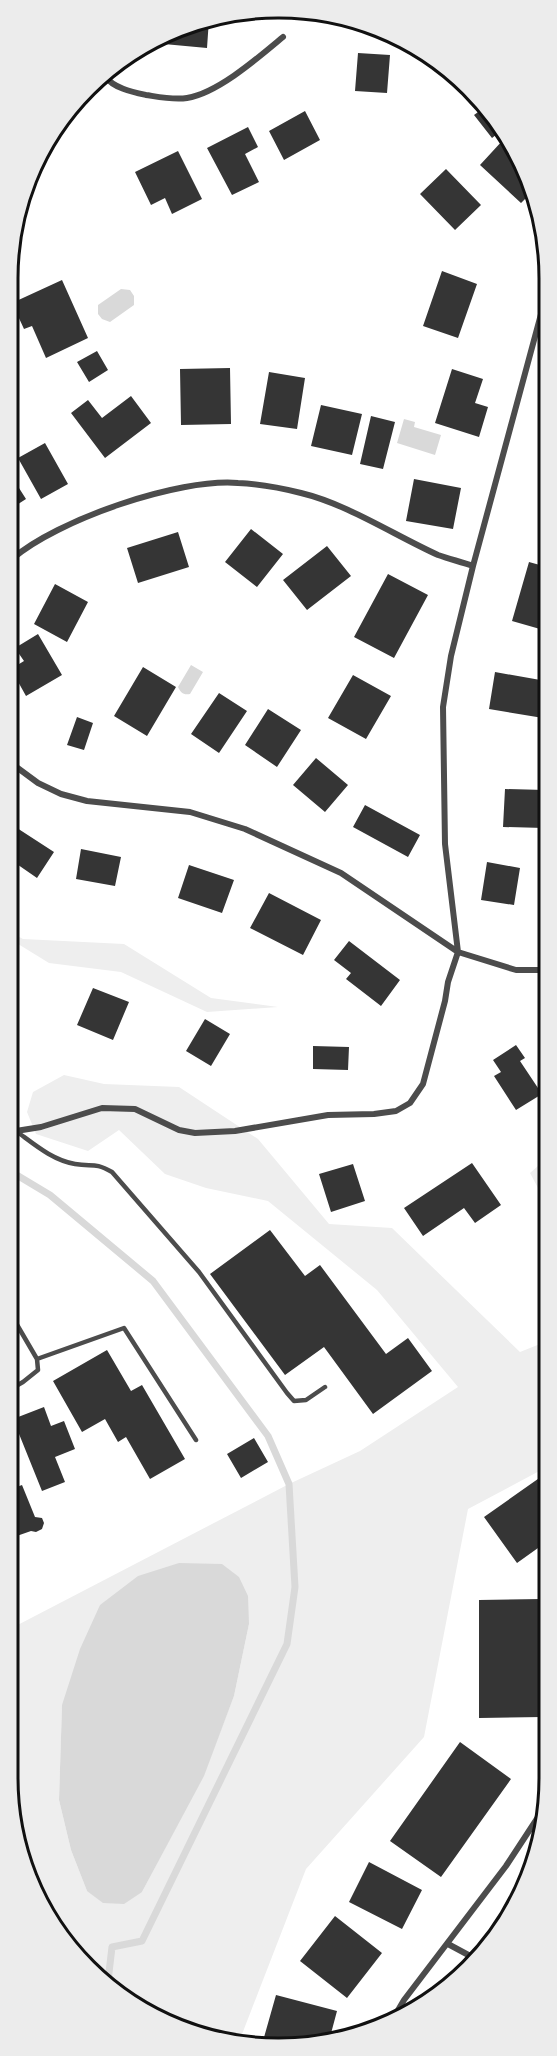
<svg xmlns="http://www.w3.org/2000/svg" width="557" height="2056" font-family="Lato,sans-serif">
  <rect width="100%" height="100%" fill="#fff"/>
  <path fill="#eee" fill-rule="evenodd" d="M10 932 23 939 124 944 211 998 278 1007 207 1012 121 972 49 963 10 939Z
    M64 1075 104 1084 179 1087 258 1139 329 1224 392 1228 520 1352 545 1342V1468L468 1509 424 1737 306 1869 239 2042 158 2020 75 1956 28 1881 8 1777V1630L289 1484 360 1451 458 1387 377 1290 268 1201 206 1188 165 1174 119 1130 88 1151 36 1134 27 1112 33 1092ZM249 1624 234 1696 203 1776 142 1892 87 1891 71 1850 59 1800 62 1705Z
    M546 1159 545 1201 530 1173Z"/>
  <path fill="#d9d9d9" d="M121 289 130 290 134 296V305L110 322 102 319 98 314V305Z
    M404 419 415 422 414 427 441 435 435 455 397 443Z
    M191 665 203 672 190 694C183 695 181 693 178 687Z
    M179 1563 222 1564 239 1577 248 1596 249 1624 234 1696 204 1776 142 1892 124 1904 103 1903 87 1891 71 1850 59 1800 62 1705 80 1649 100 1605 138 1576Z"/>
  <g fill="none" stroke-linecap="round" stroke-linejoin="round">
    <path stroke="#d9d9d9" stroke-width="7" d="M10 1171 50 1195 153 1281 268 1436 289 1484 295 1587 287 1644 142 1941 112 1947 108 1981"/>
  </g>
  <path fill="#353535" d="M209 19 207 48 153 43Z
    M358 53 390 55 387 93 355 91Z
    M485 107 501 131 492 138 474 115Z
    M305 111 320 140 284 160 269 131Z
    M248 127 258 147 245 154 259 182 232 195 207 148Z
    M503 140 522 159 532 192 521 203 480 165Z
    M178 151 202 199 172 214 165 198 151 205 135 172Z
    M446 169 481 205 455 230 420 194Z
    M442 271 477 284 458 338 423 326Z
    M62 280 88 338 46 358 32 326 24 329 12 303Z
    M97 351 108 370 89 382 77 362Z
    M230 368 231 424 181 425 180 369Z
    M452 369 483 379 475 403 488 407 479 437 435 423Z
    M269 372 305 378 297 429 260 424Z
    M131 396 151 423 105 458 71 413 88 400 102 418Z
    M321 405 362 414 352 455 311 446Z
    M371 416 395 422 383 469 360 464Z
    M45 443 68 484 41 499 18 458Z
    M12 477 26 499 12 508Z
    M414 479 461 488 453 529 406 521Z
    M546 492H547V512L542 511Z
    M251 529 283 554 257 587 225 562Z
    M178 532 189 567 138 583 127 548Z
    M327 546 351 576 307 610 283 580Z
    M529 562 547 567V631L512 621Z
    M388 574 428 595 394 658 354 637Z
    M55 584 88 602 67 642 34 624Z
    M38 634 62 675 26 696 11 669 24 661 15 648Z
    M143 667 176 687 147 736 114 716Z
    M495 672 546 681V700L543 718 489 709Z
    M353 675 391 696 366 739 328 718Z
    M219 693 247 711 219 753 191 734Z
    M268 709 301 730 277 767 245 745Z
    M77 717 93 723 84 750 67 745Z
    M316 758 348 785 325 812 293 785Z
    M505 789 545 790 544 828 503 827Z
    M365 805 420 835 408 857 353 827Z
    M17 828 54 852 37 878 11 860V838Z
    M81 849 121 857 115 886 76 879Z
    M487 862 520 868 514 905 481 900Z
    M189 865 234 880 222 913 178 898Z
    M269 893 321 920 303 955 250 928Z
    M349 941 400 980 381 1006 346 979 351 973 334 960Z
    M93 988 129 1002 113 1040 77 1025Z
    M205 1019 230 1034 211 1066 186 1051Z
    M516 1045 525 1058 520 1061 542 1094 516 1110 494 1076 501 1072 493 1060Z
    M313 1046 349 1047 348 1070 313 1069Z
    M472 1163 501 1205 475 1223 464 1208 423 1236 404 1208Z
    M353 1164 365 1201 331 1212 319 1174Z
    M270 1230 305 1276 320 1265 386 1354 408 1338 432 1371 373 1414 324 1347 285 1375 210 1274Z
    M107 1350 131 1391 142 1385 185 1459 150 1479 126 1437 118 1442 105 1419 82 1432 53 1381Z
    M44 1407 51 1426 64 1421 75 1449 55 1457 65 1482 42 1491 13 1419Z
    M254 1438 268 1462 241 1478 227 1454Z
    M9 1474 14 1488 22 1485 35 1517 42 1518 44 1523 42 1529 36 1532 31 1531 11 1538 9 1547Z
    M545 1474V1543L517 1563 484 1517Z
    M542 1599V1717L479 1718V1600Z
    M460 1742 511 1779 441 1877 390 1841Z
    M369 1862 422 1890 402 1929 349 1902Z
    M335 1916 382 1953 347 1998 300 1961Z
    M276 1995 337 2011 329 2041 261 2048Z"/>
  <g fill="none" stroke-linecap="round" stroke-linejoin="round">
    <path stroke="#4c4c4c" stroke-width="4.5" d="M16 1131C34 1144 52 1160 75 1164 93 1167 94 1162 112 1172L199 1272 287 1393 294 1401 306 1400 325 1387
      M37 1359 124 1328 196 1440
      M9 1390 23 1382 38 1370 37 1359 9 1311"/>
    <path stroke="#4c4c4c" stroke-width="6" d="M105 76C113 88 132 92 146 95 159 97 173 100 187 98 218 93 259 57 283 37
      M12 559C57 520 178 478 238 483 258 484 281 488 301 493 347 504 394 535 438 555 449 559 462 562 473 566
      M11 763 38 783 61 794 87 801 190 812 245 829 341 873 458 952
      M458 952 445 844 443 707 451 656 473 566 547 292
      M10 1130 16 1131 41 1127 102 1108 135 1109 179 1130 195 1133 235 1131 328 1115 374 1114 396 1111 410 1103 423 1084 445 1001 448 982 458 952 516 970H546
      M448 1944 474 1958
      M394 2017 404 2000 506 1866 544 1808"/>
  </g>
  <path d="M0 0H557V2056H0ZM278 18H279A260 260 0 0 1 539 278V1778A260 260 0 0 1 279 2038H278A260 260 0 0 1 18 1778V278A260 260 0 0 1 278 18Z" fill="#ececec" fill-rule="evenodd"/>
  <path fill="none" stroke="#111" stroke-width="3" d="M278 18H279A260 260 0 0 1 539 278V1778A260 260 0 0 1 279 2038H278A260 260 0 0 1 18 1778V278A260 260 0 0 1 278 18Z"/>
</svg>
